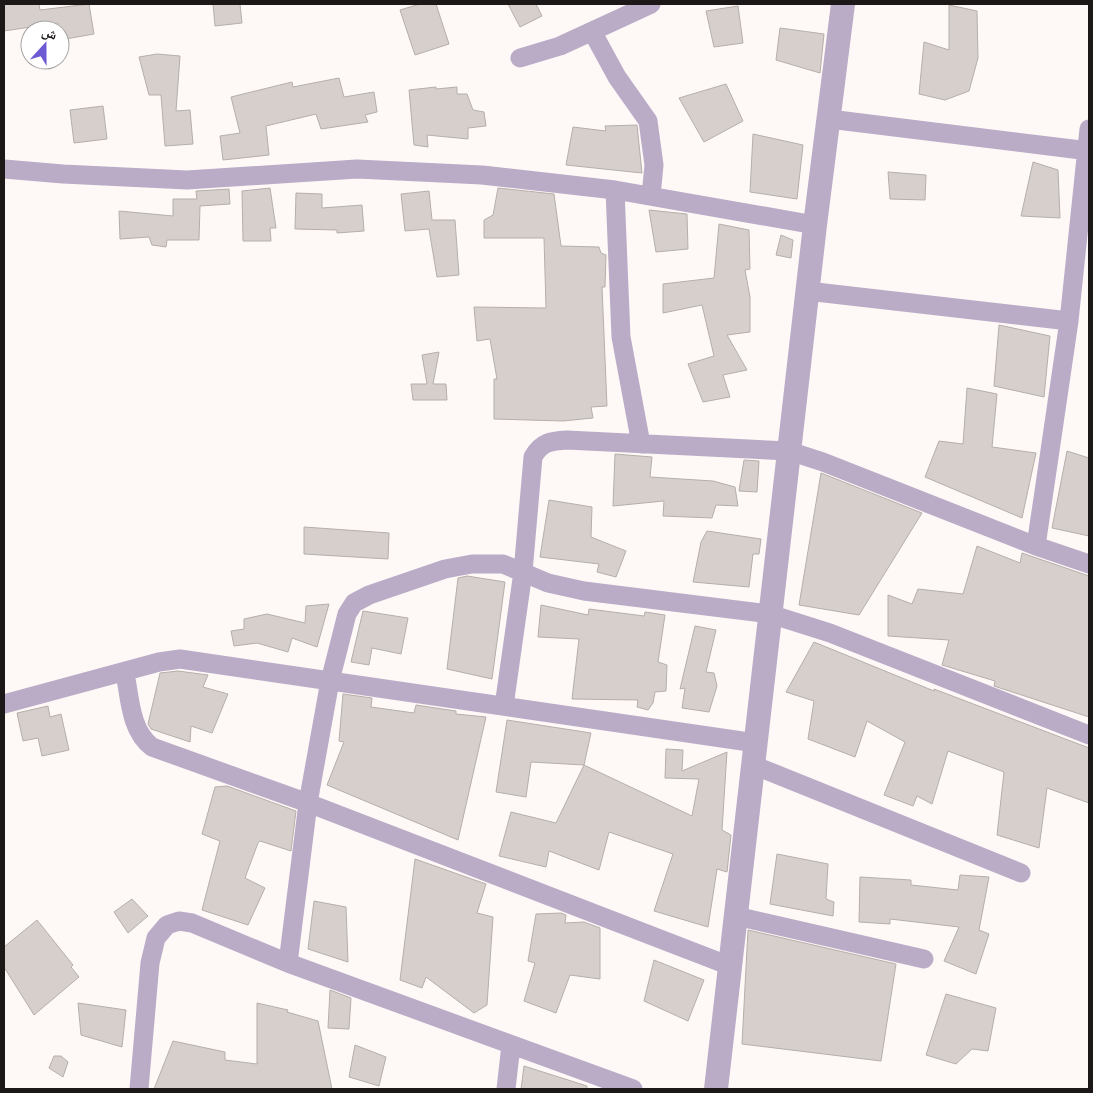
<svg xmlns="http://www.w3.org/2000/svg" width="1093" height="1093" font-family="Karla,'Noto Naskh Arabic',sans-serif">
  <rect width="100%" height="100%" fill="#fef9f7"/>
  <path fill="#d7cfcc" stroke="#b6aeab" d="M4 4H39L40 10 89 4 94 34 60 40 58 23 4 31Z
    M213 4H240L242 23 215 26Z
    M420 4H436L449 44 415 55 400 10Z
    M508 4H536L542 16 520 27Z
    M949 5 977 11 978 58 969 91 945 100 919 94 924 42 949 50Z
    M738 6 743 43 714 47 706 11Z
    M780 28 824 34 820 73 776 60Z
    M157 54 180 56 176 111 190 110 193 144 165 146 161 95H149L139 57Z
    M339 78 344 97 374 92 377 112 365 115 368 122 321 129 316 114 266 126 269 155 223 160 220 136 240 133 231 97 292 82 293 87Z
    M726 84 743 121 704 142 679 98Z
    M436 87V89L457 87V94H467L473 110 484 112 486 126 468 128V139L427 135 428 147 414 145 409 90Z
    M103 106 107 139 74 143 70 110Z
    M637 125 642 173 566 165 573 127 606 131 605 126Z
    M753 134 803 145 797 199 750 192Z
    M1033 162 1058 170 1060 218 1021 216Z
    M888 172 926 175 925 200 890 199Z
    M270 188 276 228H270L271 241H243L242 191Z
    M498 188 554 194 561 246 599 247 601 253 606 255 605 287H602L607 406 591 407 593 418 563 421 494 419V379H497L490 339 477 341 474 307 546 308 544 238H484V220L493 215Z
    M229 189 230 204 200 206 199 240H167L166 247 152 245 149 237 120 239 119 211 173 216V199H197L196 191Z
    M429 191 432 220H455L459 275 437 277 429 229 405 231 401 194Z
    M296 193 322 194V208L362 205 364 231 337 233V230L295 229Z
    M649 210 687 214 688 249 656 252Z
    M719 224 749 230 750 269 745 270 750 297V332L727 335 747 370 723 375 730 397 703 402 688 364 714 356 702 305 663 313V284L714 278Z
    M781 235 793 240 791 258 776 255Z
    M999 325 1050 336 1044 397 994 386Z
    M439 352 433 384H446L447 400H413L411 384H427L422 355Z
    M967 388 997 394 992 447 1036 453 1022 518 925 477 939 441 963 444Z
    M1067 451 1089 458V536L1052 528Z
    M615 454 652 457 650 477 713 481 735 487 738 506 716 505 712 518 663 516 664 501 613 506Z
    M744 460 759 461 757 492 739 491Z
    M821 473 922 513 859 615 799 605Z
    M549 500 592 507 591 537 626 551 616 577 597 572 599 564 540 557Z
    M304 527 389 533 388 559 304 554Z
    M707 531 761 539 759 554H753L749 587 693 582 701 542Z
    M977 546 1020 563 1022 553 1089 576V717L1003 689 994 686 995 681 942 665 949 640 888 636V595L912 604 918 589 963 594Z
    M467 576 505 582 492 679 447 669 458 578Z
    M329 604 317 647 292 638 288 652 257 643 234 646 231 631 244 629V619L267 614 305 623 306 606Z
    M541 605 588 615 589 609 644 616 645 612 665 615 658 662 667 665 666 691 655 692 653 703 648 710 637 707 638 700 572 699 579 639 538 637Z
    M363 611 408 618 401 654 372 648 369 665 351 662Z
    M695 626 716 630 706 672 714 673 717 686 709 712 682 708 685 688 680 689Z
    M814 642 934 691V689L1089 748V803L1047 788 1039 848 997 835 1004 772 948 751 932 804 917 796 913 806 884 795 905 742 867 721 855 757 808 739 814 701 786 692Z
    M178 671 208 675 203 687 228 694 212 733 191 726 190 742 151 729 148 724 160 673Z
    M343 694 372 698 371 707 414 713 416 705 456 711V714L486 717 458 840 327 785 344 742 339 741Z
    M48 706 50 717 61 714 69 750 42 756 38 738 23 741 17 713Z
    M507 720 591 733 584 765 531 762 526 797 496 792Z
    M666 749 683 750 682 771 727 752 722 830 731 835 727 872 717 869 708 927 654 911 673 854 609 832 599 870 549 851 546 867 499 856 511 812 556 823 584 765 692 816 699 779 665 778Z
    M227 786 296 811 291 851 260 841 258 843 245 878 265 888 248 925 202 910 220 841 202 834 215 787Z
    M777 854 828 864 826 899 834 902 833 916 770 904Z
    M415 859 486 884 477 913 493 917 487 1005 474 1013 426 977 422 988 400 980Z
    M960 875 989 877 979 930 989 934 976 974 944 961 959 927 890 919V924L859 922 860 877 911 880V885L958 890Z
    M132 899 148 916 128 933 114 912Z
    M314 901 346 907 348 962 308 949Z
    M561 913 566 915 565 923 584 922 600 928V979L570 975 556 1013 524 1001 535 963 528 961 536 914Z
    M37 920 73 965 71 967 79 977 34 1015 4 967V947Z
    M748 930 896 964 881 1061 742 1044Z
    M654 960 704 980 688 1021 644 1001Z
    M330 990 351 998 349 1029 328 1028Z
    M946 994 996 1008 988 1051 972 1049 956 1064 926 1055Z
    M78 1003 126 1010 122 1047 81 1035Z
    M257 1003 288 1010 287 1012 318 1021 332 1089H154L173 1041 225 1052V1060L257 1064Z
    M355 1045 386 1057 379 1086 349 1077Z
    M54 1056H61L68 1062 63 1077 49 1068Z
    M524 1066 587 1086V1089H521Z"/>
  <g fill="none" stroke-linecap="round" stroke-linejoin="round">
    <path stroke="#baabc7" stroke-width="19" d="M593 33 617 77 648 121 654 165 651 196
      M520 58 560 46 651 4
      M829 119 1089 151
      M4 169 63 174 187 180 357 169 482 175 615 190 815 225
      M615 190 621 337 641 444
      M807 291 1069 321
      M1036 546 1069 321 1089 129
      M125 673C130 698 130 730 152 747L308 803 730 966
      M4 704 159 662 180 659 756 743
      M504 706 523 572 533 457C541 442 551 441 567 440L789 451 823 462 1036 546 1089 564
      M753 765 1021 873
      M736 916 924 959
      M288 963 308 803 330 681 347 614 354 603 369 595 445 569 472 564H503L548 583 584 591 770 614 830 633 1089 735
      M139 1089 150 963 156 938 167 925 179 921 192 923 288 963 633 1089
      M506 1089 511 1045"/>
    <path stroke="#baabc7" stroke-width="24" d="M716 1089 815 225 843 4"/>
  </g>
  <rect width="1093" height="1093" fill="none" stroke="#1b1817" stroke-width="10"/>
  <g transform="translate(45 45) rotate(21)"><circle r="24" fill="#ffffff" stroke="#a4a3a2"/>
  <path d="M0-4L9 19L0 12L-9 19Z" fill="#6c5ad4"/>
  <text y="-8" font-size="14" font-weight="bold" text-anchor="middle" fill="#1b1817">ش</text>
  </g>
</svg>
